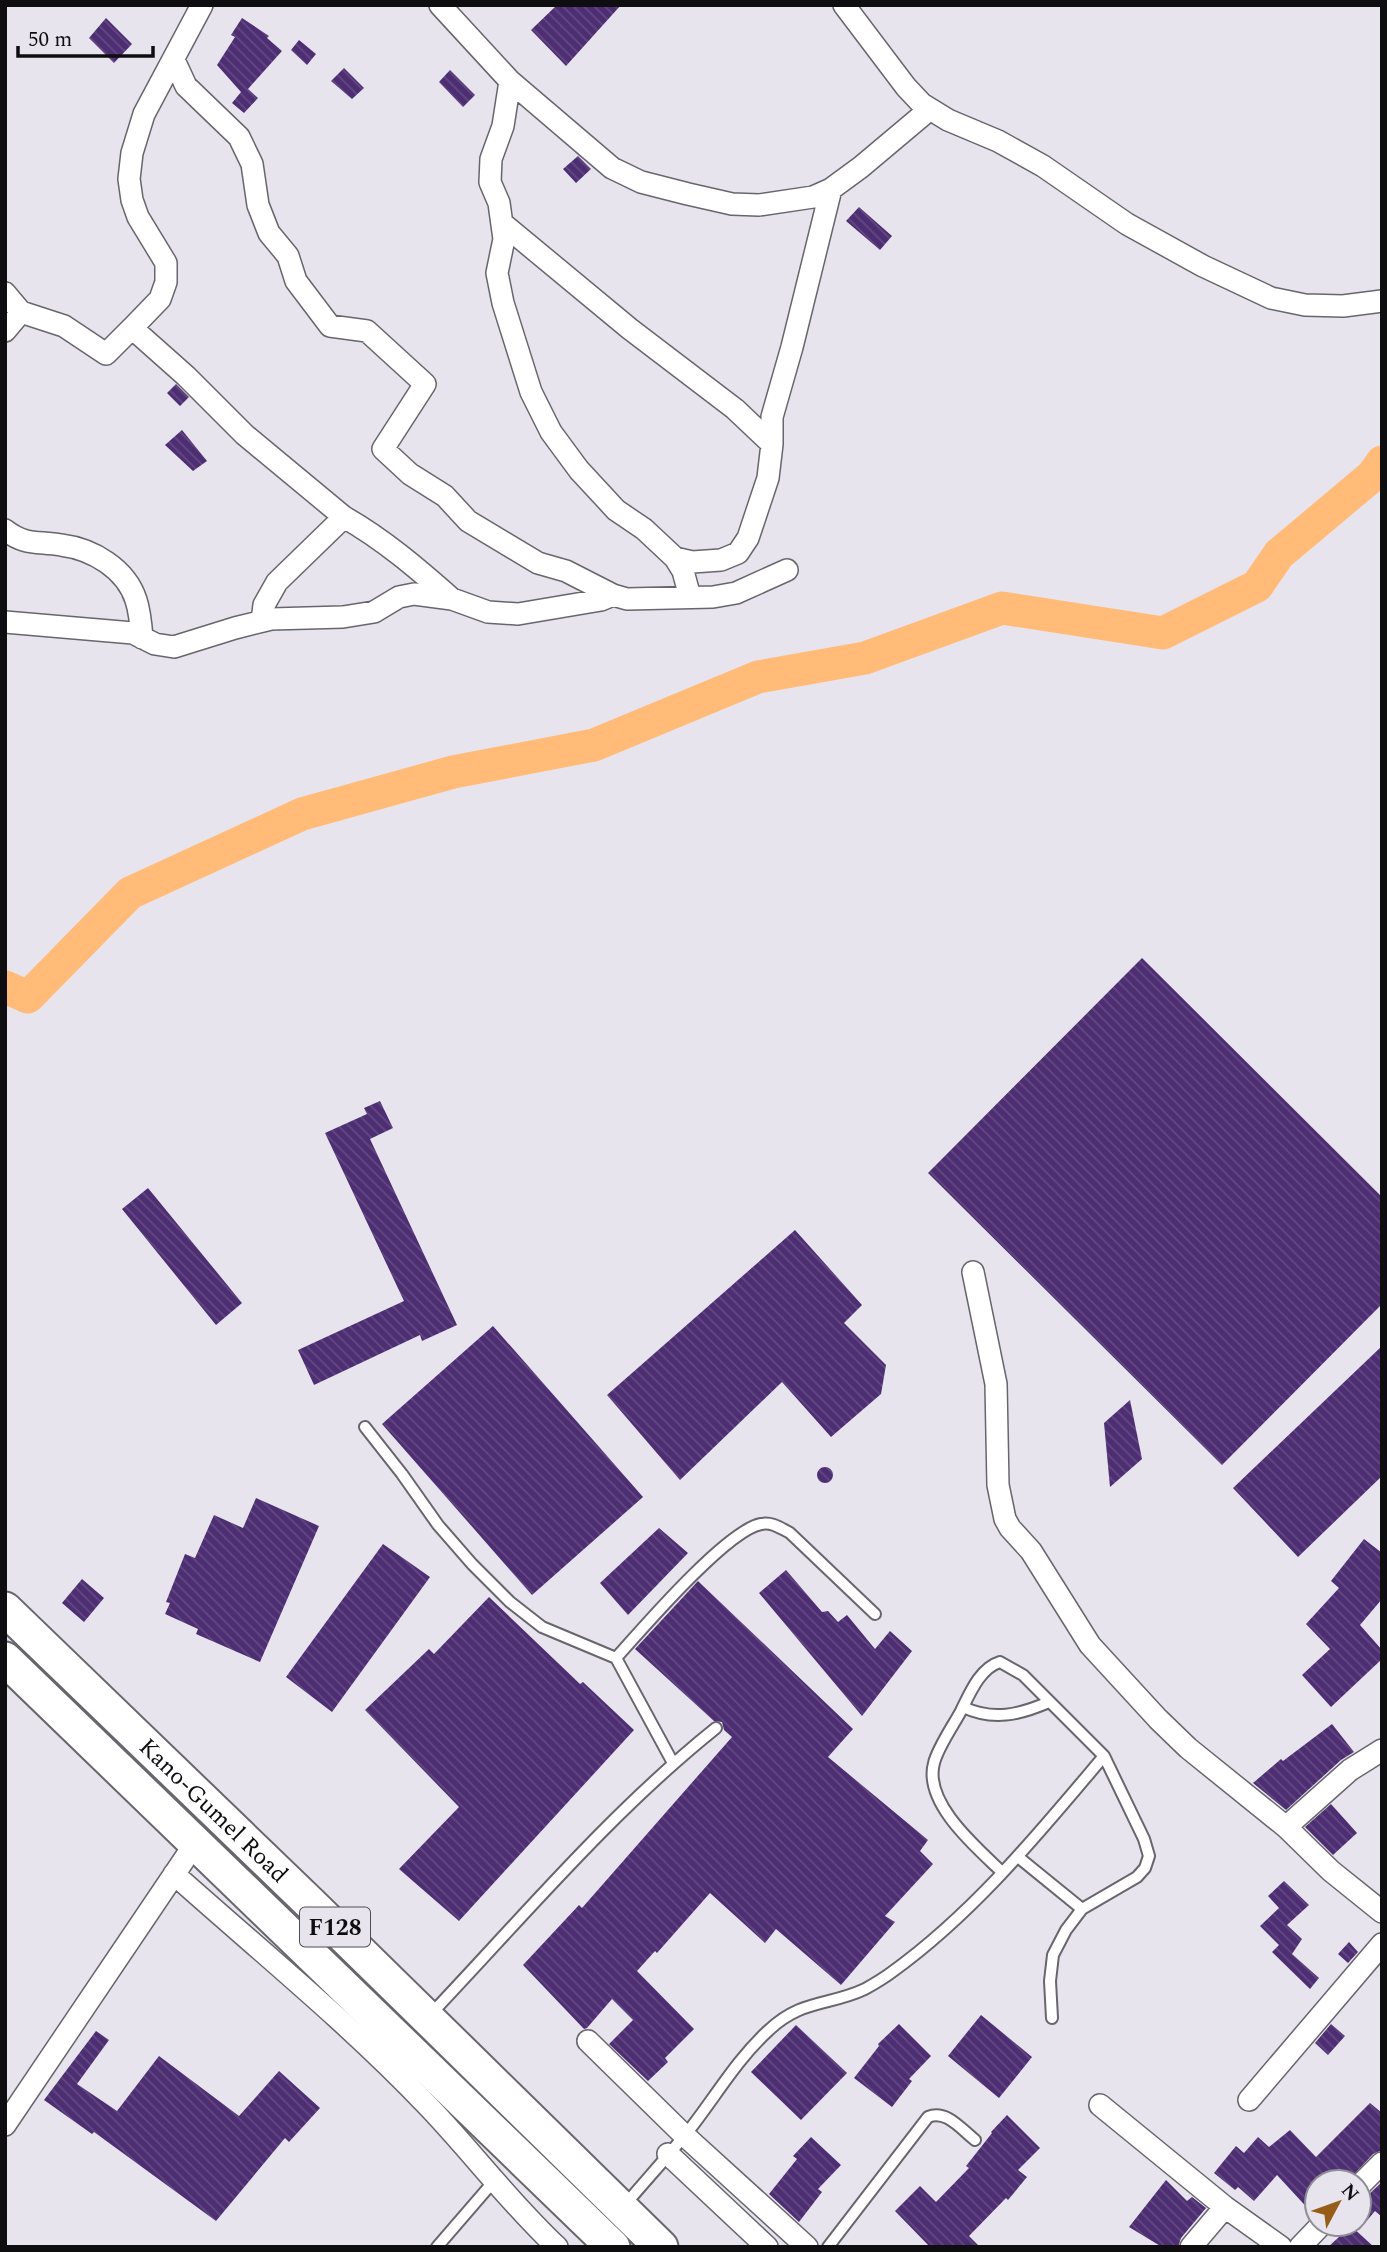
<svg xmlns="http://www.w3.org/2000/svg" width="1387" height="2252" font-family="Spectral,serif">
  <defs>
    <pattern id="building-back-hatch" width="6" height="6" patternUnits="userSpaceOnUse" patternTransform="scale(1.75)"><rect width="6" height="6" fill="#4d2e73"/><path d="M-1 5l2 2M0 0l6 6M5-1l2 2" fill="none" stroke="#624981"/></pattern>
  </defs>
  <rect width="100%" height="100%" fill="#e7e4ed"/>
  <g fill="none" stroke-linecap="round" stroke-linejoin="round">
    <path stroke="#fb7" stroke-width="33" d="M5 987 28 997 130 893 302 814 453 772 594 745 758 677 865 658 1002 608 1163 633 1257 586 1279 554 1372 476 1382 462"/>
  </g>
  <path fill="url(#building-back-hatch)" d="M557 5H621L566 66 531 30Z
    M106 18 132 44 114 63 89 38Z
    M242 18 269 36 267 38 282 51 248 89 258 98 244 113 232 103 241 92 217 65 235 37 231 35Z
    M299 40 316 54 307 65 291 50Z
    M344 68 364 88 352 99 331 81Z
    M450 70 475 95 463 107 439 82Z
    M578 156 591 169 576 183 563 169Z
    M859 207 892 236 880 250 846 221Z
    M176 384 189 397 180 406 167 393Z
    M182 430 207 461 193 471 165 445Z
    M1142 958 1382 1197V1304L1222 1465 928 1173Z
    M380 1101 393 1128 370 1139 457 1325 422 1341 420 1335 314 1385 298 1350 404 1301 325 1133 367 1114 364 1108Z
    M148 1188 242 1303 216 1325 122 1209Z
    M795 1230 862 1305 844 1323 886 1365 881 1394 831 1437 782 1382 680 1480 607 1395Z
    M493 1326 643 1497 532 1595 382 1424Z
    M1382 1346V1476L1298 1557 1233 1488Z
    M1130 1400 1142 1459 1110 1487 1104 1423Z
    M817 1475a8 8 0 1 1 16 0a8 8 0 1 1-16 0Z
    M256 1498 319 1526 260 1662 196 1634 198 1629 165 1614 170 1603 166 1602 185 1554 195 1558 214 1515 243 1528Z
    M659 1528 688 1553 628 1615 600 1583Z
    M1364 1539 1382 1553V1599L1360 1625 1382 1650V1659L1331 1707 1302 1675 1330 1649 1306 1624 1339 1588 1331 1581Z
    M383 1544 430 1577 332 1712 286 1677Z
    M786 1570 822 1612 828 1611 838 1622 847 1615 875 1649 890 1631 912 1651 862 1716 759 1593Z
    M82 1579 104 1598 84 1622 62 1603Z
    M698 1581 853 1729 828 1757 928 1840 920 1851 933 1864 885 1916 895 1922 841 1985 776 1929 765 1943 710 1893 657 1953 655 1951 637 1971 694 2029 665 2058 668 2062 648 2081 609 2044 633 2020 612 1999 587 2028 584 2029 523 1965 579 1905 582 1908 732 1737 724 1730 722 1722 714 1721 635 1649Z
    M489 1597 580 1684 583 1682 634 1730 459 1921 399 1869 459 1807 365 1710 429 1649 434 1654Z
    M1332 1724 1354 1752 1341 1760 1286 1810 1253 1783 1281 1759 1283 1761Z
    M1331 1804 1357 1833 1333 1855 1305 1827Z
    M1284 1881 1309 1905 1287 1925 1302 1939 1292 1954 1319 1978 1310 1989 1272 1952 1279 1945 1260 1926 1279 1908 1268 1896Z
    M1349 1942 1358 1952 1348 1963 1338 1954Z
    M981 2015 1032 2057 999 2098 948 2056Z
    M899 2024 931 2056 909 2079 912 2081 892 2107 854 2078 879 2046 878 2044Z
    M1331 2024 1345 2036 1328 2055 1315 2043Z
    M796 2025 847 2073 801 2120 751 2072Z
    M96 2031 109 2040 77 2084 117 2111 159 2056 239 2116 279 2071 320 2108 289 2142 285 2138 216 2221 94 2132 92 2134 44 2100Z
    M1370 2103 1382 2113V2150L1373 2154 1347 2182H1319L1317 2179V2212L1313 2214 1277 2175 1254 2201 1238 2187 1235 2190 1214 2173 1236 2146 1244 2153 1258 2137 1269 2147 1290 2130 1316 2157Z
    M1007 2115 1040 2148 1018 2170 1027 2177 1008 2200 1006 2198 969 2236 980 2247H930L895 2211 920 2186 936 2202 969 2168 966 2166 992 2133 991 2132Z
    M811 2137 841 2165 818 2189 822 2192 799 2222 769 2194 797 2159 793 2156Z
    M1166 2180 1187 2201 1192 2197 1206 2208 1181 2238 1178 2247H1162L1129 2227Z
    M1382 2182V2217L1375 2211 1359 2230V2199L1368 2195Z
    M1351 2226 1374 2247H1328Z"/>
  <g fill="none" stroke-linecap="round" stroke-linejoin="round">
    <defs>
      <path id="lane" d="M365 1427 402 1474 438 1525 472 1564 510 1602 542 1627 616 1658 673 1763
        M616 1658C642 1629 727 1530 761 1524 773 1522 780 1528 790 1533L875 1614
        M963 1707C993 1721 1019 1715 1049 1702
        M1018 1857 1082 1909
        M1002 1872C977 1848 923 1803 934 1763 938 1747 953 1726 961 1711 970 1693 980 1668 1000 1662L1023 1675 1104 1756 1144 1839 1149 1856 1145 1868 1137 1877 1082 1909 1066 1930 1053 1955 1050 1981 1052 2018
        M430 2015C522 1918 611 1812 716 1728
        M624 2206C646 2180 669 2155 690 2129 716 2096 737 2059 769 2030 802 1999 829 2006 865 1989 874 1984 884 1978 892 1972 974 1913 1039 1833 1104 1756
        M437 2247 494 2181
        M828 2247 928 2117C946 2109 961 2129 975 2140"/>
      <path id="street" d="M440 5 510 81 612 168 641 182 688 194 732 204 759 205 813 197 831 189 861 167 930 109
        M844 5 906 87 922 104 948 120 998 141 1043 166 1127 224 1203 266 1271 298 1305 305 1343 306 1382 301
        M174 60 186 86 239 137 252 164 258 205 269 233 288 256 296 281 330 326 367 331 425 384 383 449 410 474 445 496 468 521 538 563 566 571 613 595 627 599 713 597 736 593 787 570
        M510 81 503 126 491 159 490 182 499 203 504 239 497 273 503 303 531 392 551 432 579 470 616 510 644 529 675 558 683 571 690 597
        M502 223 630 329 735 409 772 444
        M5 293 21 312 64 326 106 354 132 328 186 376 245 435 344 517C383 539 418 569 452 599
        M132 328 160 299 166 282V263L138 217 132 200 129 179 132 153 144 114 202 5
        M5 331 21 312
        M5 530C26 546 37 541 61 545 93 549 126 569 136 600 140 612 141 625 142 638
        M675 558 692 562 721 560 738 553 748 538 768 478 772 444V417L792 347 831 189
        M262 621 264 605 277 582 344 517
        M5 622 133 633 155 644 174 647 235 628 271 619 343 617 374 612 399 597 414 594 452 599 488 612 518 614 601 600 613 595
        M973 1272 996 1384 998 1485 1005 1519 1010 1528 1031 1551 1090 1645 1158 1719 1188 1748 1286 1827 1331 1871 1382 1912
        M1286 1827 1350 1770 1382 1750
        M174 1874C259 1950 349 2023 428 2106 472 2152 510 2203 557 2247
        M588 2041 684 2135 807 2247
        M1249 2100 1382 1944
        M1100 2105 1225 2207 1281 2247
        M5 2125 196 1842
        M668 2154 767 2247
        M1359 2186 1382 2163
        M1191 2247 1225 2207
        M1300 2247 1322 2224"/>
      <g id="primary">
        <path id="s1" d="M5 1609 312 1905 661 2247"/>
        <path d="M5 1659 613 2247"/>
      </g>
    </defs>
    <use href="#lane" stroke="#68656d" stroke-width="14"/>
    <use href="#street" stroke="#68656d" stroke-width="24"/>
    <use href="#primary" stroke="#68656d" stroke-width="37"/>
    <use href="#lane" stroke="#fff" stroke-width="10"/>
    <use href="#street" stroke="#fff" stroke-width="21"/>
    <use href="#primary" stroke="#fff" stroke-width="33"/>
  </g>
  <g text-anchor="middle" stroke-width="7" stroke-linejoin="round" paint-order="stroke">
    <rect fill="#e7e4ed" stroke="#4f4e52" stroke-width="2" x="300" y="1907.5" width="70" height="39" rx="5"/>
    <g font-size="23" font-weight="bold" fill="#0e0d10">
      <text x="335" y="1935">F128</text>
    </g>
    <g font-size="24" fill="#0e0d10" stroke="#e7e4ed">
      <text dy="8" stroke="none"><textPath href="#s1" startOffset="290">Kano-Gumel Road</textPath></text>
    </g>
  </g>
  <rect width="1387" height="2252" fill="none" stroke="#0e0d10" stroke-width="14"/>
  <g transform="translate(1338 2203) rotate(49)"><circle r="33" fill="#e7e4ed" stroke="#908e95" stroke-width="2"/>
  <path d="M0-5L12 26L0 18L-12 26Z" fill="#965d19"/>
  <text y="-10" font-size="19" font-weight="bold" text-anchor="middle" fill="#0e0d10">N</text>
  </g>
  <path d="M18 46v10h135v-10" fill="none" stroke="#0e0d10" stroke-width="3.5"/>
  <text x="28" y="46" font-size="21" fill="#0e0d10" stroke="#e7e4ed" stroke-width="5" paint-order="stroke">50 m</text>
</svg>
